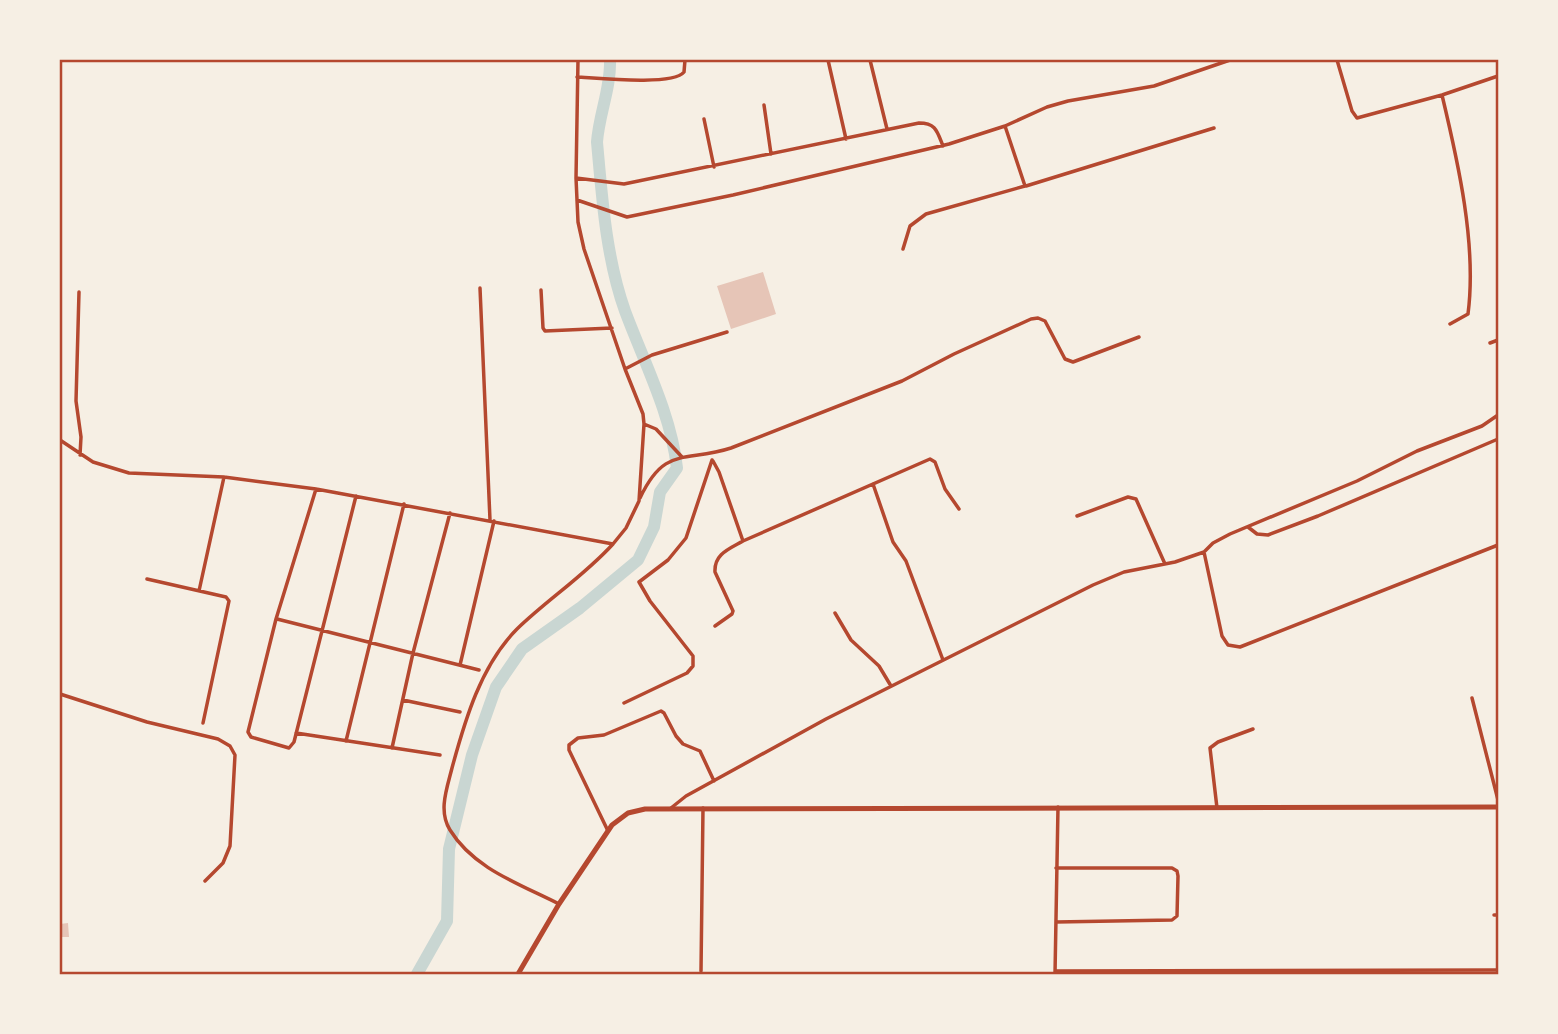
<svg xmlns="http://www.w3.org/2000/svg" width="1558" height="1034" font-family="Arial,sans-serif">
  <rect width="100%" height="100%" fill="#f6efe4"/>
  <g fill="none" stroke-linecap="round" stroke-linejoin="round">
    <path stroke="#c9d6d2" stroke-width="12" d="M417 974 447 921 449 849 472 755 496 687 522 649 580 608 638 560 654 527 660 492 677 468C671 414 644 362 625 311 606 258 602 197 597 142 599 114 611 88 610 60"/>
  </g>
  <path fill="#e6c5b7" d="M763 272 776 314 731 329 717 286Z
    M68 923 69 937H60V924Z"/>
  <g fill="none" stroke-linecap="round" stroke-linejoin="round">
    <path stroke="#b5482f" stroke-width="3.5" d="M828 60 846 139
      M870 60 887 129
      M1337 60 1352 111 1357 118 1442 95 1498 76
      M577 77C597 78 673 86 684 72L685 60
      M1442 95C1458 162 1477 245 1468 314L1450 324
      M764 105 771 154
      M704 119 714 167
      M576 178 624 184 919 123C936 123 937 131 943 146
      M1026 186 1214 128
      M577 200 627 217 733 195 949 144 1005 126 1047 107 1068 101 1154 86 1230 60
      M903 249 910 226 926 214 1025 186 1005 126
      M480 288 490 520
      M541 290 543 328 545 331 612 328
      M79 292 76 401 81 437 80 455
      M1490 343 1498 340
      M625 369 652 355 727 332
      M644 424 656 429 682 457
      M60 440 93 462 129 473 224 477 316 489 613 544
      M713 461 719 472 743 541
      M873 484 893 542 906 561 943 660
      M316 489 276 619 248 732 251 737 289 748 294 742 356 496
      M640 498C665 445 685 463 731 448L902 381 954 354 1031 319 1038 318 1045 321 1065 359 1073 362 1139 337
      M1077 516 1128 497 1136 499 1165 564
      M1248 527 1257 534 1268 535 1318 516 1498 439
      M1204 552 1222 636 1228 645 1240 647 1498 545
      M147 579 226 597 229 601 203 723
      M199 591 224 477
      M835 613 851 640 879 666 891 686
      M277 619 479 670
      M715 626 732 614 733 611 715 572C714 554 729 549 743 541L930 459 935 462 945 489 959 509
      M460 665 494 521
      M60 694 147 722 218 739 230 746 235 755 230 846 223 863 205 881
      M1472 698 1498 800
      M403 700 460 712
      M624 703 687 673 693 666V656L650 601 639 582 668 560 686 538 712 460
      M296 733 440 755
      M346 741 404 504
      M392 748 413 653 450 513
      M671 808 686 796 826 719 1093 585 1124 572 1175 562 1204 552 1213 543 1230 534 1357 481 1417 451 1482 426 1498 415
      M1217 808 1210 748 1218 742 1253 729
      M608 831 569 750V745L578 738 604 735 661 711 664 713 676 736 683 744 700 751 714 781
      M559 904C520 884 474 869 450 830 438 811 447 788 452 768 465 720 481 665 517 629 548 599 584 576 613 544L626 528 639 501 644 424 643 414 625 369 584 249 578 222 576 178 578 60
      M1494 915H1498
      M1056 922 1172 920 1177 916 1178 876 1177 871 1172 868H1056
      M701 971 703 808
      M1055 971 1498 970
      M1055 974 1058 807"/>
    <path stroke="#b5482f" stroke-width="5" d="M518 974 559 904 612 825 628 813 645 809 1498 807"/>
  </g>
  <rect width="1558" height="1034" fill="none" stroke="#f6efe4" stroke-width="122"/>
  <rect x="61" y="61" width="1436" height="912" fill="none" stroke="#b5482f" stroke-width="2.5"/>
</svg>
